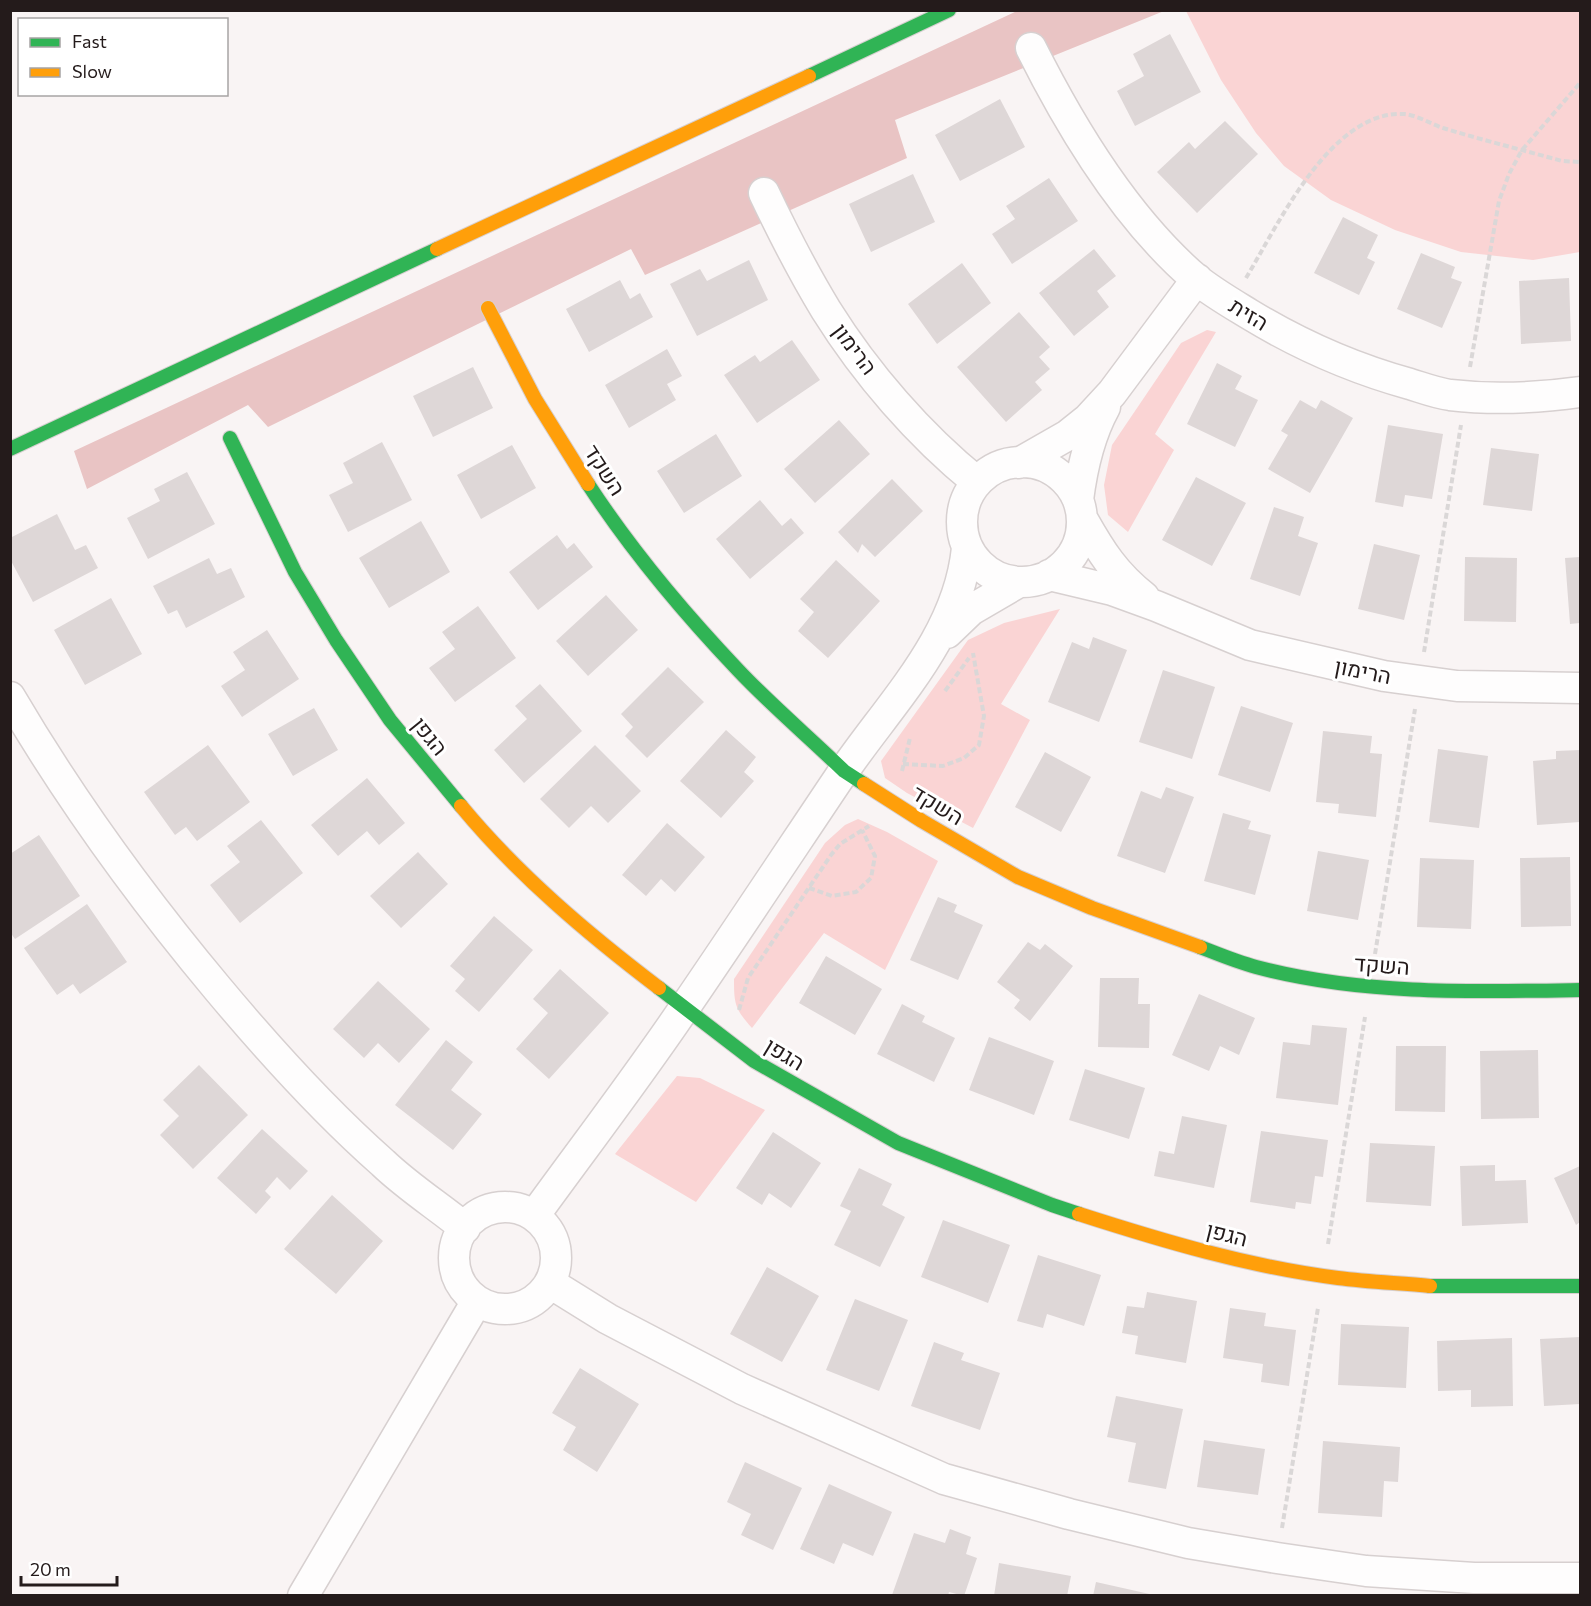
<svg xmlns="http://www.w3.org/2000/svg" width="1591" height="1606" font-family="Commissioner,Heebo,sans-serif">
  <rect width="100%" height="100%" fill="#f9f4f4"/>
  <path fill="#fad4d4" d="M1186 11H1580V252L1533 260 1461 252 1395 230 1331 200 1284 166 1256 133 1221 80Z
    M1207 330 1216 332 1155 434 1174 450 1128 532 1108 515 1104 485 1112 445 1181 343Z
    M1060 609 1001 704 1030 720 973 828 907 793 885 778 881 761 968 640 1004 623Z
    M858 819 887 832 938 861 885 970 824 933 752 1028C735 1009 734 1004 734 979L825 843 845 825Z
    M677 1076 700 1078 765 1110 696 1202 615 1154Z"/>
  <path fill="#e9c4c4" d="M1017 11H1164L895 120 907 158 645 275 631 249 268 427 248 405 87 489 74 451Z"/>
  <path fill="#ded7d7" d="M1170 34 1201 92 1135 126 1117 91 1144 76 1133 54Z
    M1000 99 1025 147 960 181 935 135Z
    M1225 121 1258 154 1197 213 1157 172 1189 142 1195 149Z
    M913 174 935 222 871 252 849 204Z
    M1049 178 1078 221 1012 264 992 234 1015 219 1006 206Z
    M1343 217 1378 235 1367 258 1375 262 1359 295 1314 273Z
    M1094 249 1116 276 1097 291 1109 307 1074 336 1039 293Z
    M1421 253 1455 267 1451 278 1462 282 1442 328 1397 309Z
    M749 260 768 300 697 336 670 284 700 269 707 281Z
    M962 263 991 303 937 344 908 304Z
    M1569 278 1571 341 1521 344 1519 281Z
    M620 280 630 299 640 293 653 317 589 352 566 309Z
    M1019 312 1050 347 1039 357 1050 369 1035 382 1042 390 1006 422 957 367Z
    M792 340 820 380 757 423 724 375 755 355 760 362Z
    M667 349 682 376 667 384 676 400 629 428 605 385Z
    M1217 363 1242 376 1235 389 1258 400 1235 447 1187 424Z
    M473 367 493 408 433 437 413 396Z
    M1300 400 1316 409 1321 400 1353 418 1310 493 1268 469 1288 435 1281 431Z
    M839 420 870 454 815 503 784 469Z
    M1388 425 1443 434 1432 499 1405 495 1403 507 1375 502Z
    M716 434 742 476 684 513 657 471Z
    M382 442 412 500 348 532 329 495 353 483 343 463Z
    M512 445 536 488 481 519 457 475Z
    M1491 448 1539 454 1532 511 1483 505Z
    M187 472 215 524 148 559 127 518 160 501 154 489Z
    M1196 477 1246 503 1212 566 1162 540Z
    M892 479 923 511 875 557 862 544 858 553 838 532Z
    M760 500 782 526 791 518 804 533 750 579 716 539Z
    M1274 507 1304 517 1298 536 1318 543 1300 596 1250 579Z
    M57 514 75 550 86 545 98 568 33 602 10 559V538Z
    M421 521 450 572 389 608 359 558Z
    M557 535 567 549 574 543 593 567 538 610 509 572Z
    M1374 544 1420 555 1404 620 1358 609Z
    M1465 557 1517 558 1516 622 1464 621Z
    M1580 557V623L1570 624 1565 558Z
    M209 558 217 574 231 568 245 597 186 628 177 610 168 614 153 586Z
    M836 560 880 601 828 658 798 631 814 612 800 599Z
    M606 595 638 630 588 676 556 641Z
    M111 598 142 654 85 685 54 630Z
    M478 606 516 658 455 702 429 668 455 649 442 632Z
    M267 630 299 679 242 717 221 686 245 670 233 652Z
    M1093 637 1127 650 1099 722 1048 702 1072 642 1089 649Z
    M668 667 704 702 647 758 625 736 633 727 621 714Z
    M1163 670 1215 687 1192 759 1139 742Z
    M540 684 582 731 524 783 494 750 527 719 515 706Z
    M1241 706 1293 723 1270 792 1218 775Z
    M314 708 338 750 293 776 268 734Z
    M726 730 756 757 744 772 754 781 721 818 680 781Z
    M1323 731 1372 736 1370 753 1382 754 1376 817 1338 813 1339 804 1316 802Z
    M208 745 250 802 197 841 186 827 175 835 144 792Z
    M595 745 641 791 608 823 591 806 569 828 540 799Z
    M1438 749 1488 756 1479 828 1429 822Z
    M1580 750V822L1537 825 1533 761 1556 759V751Z
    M1045 752 1091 777 1061 832 1015 807Z
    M367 778 405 823 379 845 367 831 338 856 311 825Z
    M1166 787 1194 797 1165 873 1117 856 1141 791 1161 799Z
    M1223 813 1251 821 1248 829 1271 835 1255 895 1204 881Z
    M261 820 303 873 240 923 210 885 240 862 227 846Z
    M667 823 705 857 675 892 661 879 646 896 622 875Z
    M39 835 80 896 15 939 10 932V854Z
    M1318 851 1369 860 1358 920 1307 911Z
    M418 852 448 884 401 928 370 896Z
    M1570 857 1571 926 1521 927 1520 858Z
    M1420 858 1474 860 1471 929 1417 927Z
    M938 897 957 905 954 912 983 925 958 980 910 960Z
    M87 904 127 962 80 994 73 984 57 995 24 948Z
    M494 916 533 950 479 1012 455 991 465 979 450 966Z
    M1028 942 1040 950 1045 944 1073 966 1030 1021 1014 1008 1020 1000 997 982Z
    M826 956 882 989 855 1035 799 1003Z
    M560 969 609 1013 549 1079 516 1049 548 1013 533 999Z
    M1100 978H1139L1138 1004H1150L1149 1048 1098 1047Z
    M378 981 430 1029 399 1063 378 1043 364 1058 333 1029Z
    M1199 994 1255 1018 1239 1055 1220 1046 1209 1071 1172 1055Z
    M902 1004 925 1016 922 1022 955 1038 934 1082 877 1054Z
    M1312 1025 1347 1028 1338 1105 1276 1098 1283 1042 1310 1045Z
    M989 1037 1054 1061 1034 1115 969 1090Z
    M446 1040 473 1062 451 1090 482 1114 453 1150 395 1105Z
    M1396 1046H1446L1445 1112 1395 1111Z
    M1538 1050 1539 1118 1481 1119 1480 1051Z
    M199 1065 248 1115 193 1169 160 1135 179 1116 163 1100Z
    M1085 1069 1145 1088 1129 1139 1069 1120Z
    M1182 1116 1227 1125 1214 1188 1154 1176 1159 1151 1174 1154Z
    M262 1129 308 1171 290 1190 277 1177 265 1191 271 1197 256 1214 217 1178Z
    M1261 1131 1328 1140 1323 1177 1315 1176 1311 1204 1296 1202 1295 1209 1250 1202Z
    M773 1132 821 1163 791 1208 769 1193 762 1205 736 1188Z
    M1370 1143 1435 1146 1431 1206 1366 1202Z
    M1495 1165V1181L1526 1180 1528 1223 1462 1226 1460 1166Z
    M1580 1166V1222L1576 1225 1554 1178Z
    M859 1168 892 1184 882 1205 905 1217 880 1267 834 1245 851 1211 840 1206Z
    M332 1195 383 1241 336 1294 284 1249Z
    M943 1220 1010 1245 988 1303 921 1277Z
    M1038 1255 1101 1275 1084 1326 1047 1314 1043 1328 1017 1321Z
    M767 1267 819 1296 782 1362 730 1334Z
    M1147 1292 1197 1301 1186 1363 1135 1354 1138 1336 1122 1333 1127 1306 1144 1308Z
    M855 1299 908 1320 879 1391 826 1370Z
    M1230 1308 1266 1313 1264 1326 1296 1330 1289 1386 1261 1382 1263 1364 1223 1358Z
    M1341 1324 1409 1327 1406 1388 1338 1385Z
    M1580 1337V1404L1544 1406 1540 1339Z
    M1512 1338 1513 1406 1471 1407V1390L1438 1391 1437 1341Z
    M934 1342 964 1353 961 1360 1000 1373 980 1430 911 1406Z
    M580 1368 639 1404 597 1472 563 1450 576 1427 552 1413Z
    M1116 1396 1183 1409 1166 1489 1128 1482 1136 1443 1107 1437Z
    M1204 1440 1265 1449 1258 1495 1197 1487Z
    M1323 1441 1400 1447 1398 1482 1384 1481 1382 1517 1318 1513Z
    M745 1462 802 1488 773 1550 741 1535 751 1514 727 1502Z
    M829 1484 892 1512 873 1556 843 1543 834 1564 800 1549Z
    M950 1529 971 1537 966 1554 977 1558 964 1596 949 1592 948 1596 892 1595 914 1533 945 1543Z
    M999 1563 1071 1576 1067 1596H994Z
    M1096 1582 1154 1595V1596H1093Z"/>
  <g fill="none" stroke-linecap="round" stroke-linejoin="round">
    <defs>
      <path id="street" d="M1031 48C1072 130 1126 219 1196 279 1212 292 1231 303 1249 314 1300 345 1352 368 1410 384 1423 388 1436 393 1450 395 1493 400 1537 398 1580 392
        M764 193C783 233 803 272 826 310 866 374 919 435 977 482
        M962 522a60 60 0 1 1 120 0a60 60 0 1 1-120 0Z
        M1019 463 1068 435 1088 419 1112 393 1197 279
        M1078 500C1082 468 1089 436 1105 407
        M1083 520C1101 552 1115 574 1144 597
        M1049 575 1112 590 1156 606 1250 645 1384 676 1457 686 1580 688
        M947 633 971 610 1019 582
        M10 697C71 801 141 897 218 989 269 1050 323 1110 383 1163 408 1187 438 1206 465 1228
        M454 1258a51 51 0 1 1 102 0a51 51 0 1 1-102 0Z
        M534 1216C584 1147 637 1078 685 1007 737 931 788 854 839 778 888 705 958 639 967 548
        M550 1283 608 1319 742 1389 944 1479 1069 1514 1188 1543 1277 1558 1366 1571 1474 1578H1580
        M303 1596 477 1301"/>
      <path id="fast" d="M809 76 949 10
        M230 438 295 572 336 640 390 720 461 806
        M10 449 437 249
        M588 484C631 550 683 612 738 670 771 705 809 737 844 771L864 784
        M1200 947C1218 954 1237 962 1256 967 1361 995 1472 992 1580 990
        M659 988 754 1061 898 1143 1052 1205 1079 1214
        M1430 1286H1580"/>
      <path id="slow" d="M437 249 809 76
        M488 308 535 399 588 484
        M864 784 922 821 1018 877 1092 908 1200 947
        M461 806C518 875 588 934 659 988
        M1079 1214C1163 1241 1250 1267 1338 1278 1369 1282 1399 1283 1430 1286"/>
    </defs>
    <use href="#street" stroke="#d7d0d0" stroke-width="33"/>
    <use href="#fast" stroke="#d7d0d0" stroke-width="16"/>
    <use href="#slow" stroke="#d7d0d0" stroke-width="16"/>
    <path stroke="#dad7d7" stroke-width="4" stroke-dasharray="6 3" stroke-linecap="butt" d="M1246 278C1278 225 1331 110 1404 114 1417 115 1431 124 1443 128 1482 140 1523 150 1562 161L1580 162
      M1470 367 1499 201 1509 174 1522 150 1580 83
      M1424 652 1461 425
      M945 691 969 658
      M903 764 943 766 964 758 979 745 984 716 973 653
      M902 771 910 738
      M809 888 832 896 856 892 871 878 875 856 862 830
      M1375 954 1415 709
      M739 1010 748 978 831 855 840 844 869 826
      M1328 1244 1365 1017
      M1282 1528 1318 1308"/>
    <use href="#street" stroke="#fefdfd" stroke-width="30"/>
    <use href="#fast" stroke="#30b455" stroke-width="14"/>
    <use href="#slow" stroke="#ff9f0a" stroke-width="14"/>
  </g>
  <g text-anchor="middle" stroke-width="6" stroke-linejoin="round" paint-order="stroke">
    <g font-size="22" fill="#241b1b" stroke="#fff">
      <text transform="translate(1249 314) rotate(32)" y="8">הזית</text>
      <text transform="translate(855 349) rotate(53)" y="8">הרימון</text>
      <text transform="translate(605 470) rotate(57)" y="8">השקד</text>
      <text transform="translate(1363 671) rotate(11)" y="8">הרימון</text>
      <text transform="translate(430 736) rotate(51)" y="8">הגפן</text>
      <text transform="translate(938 805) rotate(31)" y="8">השקד</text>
      <text transform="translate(1382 965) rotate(4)" y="8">השקד</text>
      <text transform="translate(785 1054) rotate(31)" y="8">הגפן</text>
      <text transform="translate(1227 1234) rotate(14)" y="8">הגפן</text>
    </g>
  </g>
  <rect width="1591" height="1606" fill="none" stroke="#241b1b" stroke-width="24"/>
  <rect x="18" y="18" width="210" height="78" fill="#ffffff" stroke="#a7a4a4" stroke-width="1.5"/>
  <rect x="30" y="38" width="30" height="9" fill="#30b455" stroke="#a7a4a4" stroke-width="1.5"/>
  <text x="72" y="48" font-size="18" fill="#241b1b">Fast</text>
  <rect x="30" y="68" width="30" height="9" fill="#ff9f0a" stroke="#a7a4a4" stroke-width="1.5"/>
  <text x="72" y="78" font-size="18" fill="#241b1b">Slow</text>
  <path d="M21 1576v9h96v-9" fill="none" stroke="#241b1b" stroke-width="3"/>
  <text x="30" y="1576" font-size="18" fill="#241b1b" stroke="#ffffff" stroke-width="4.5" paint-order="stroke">20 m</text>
</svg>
